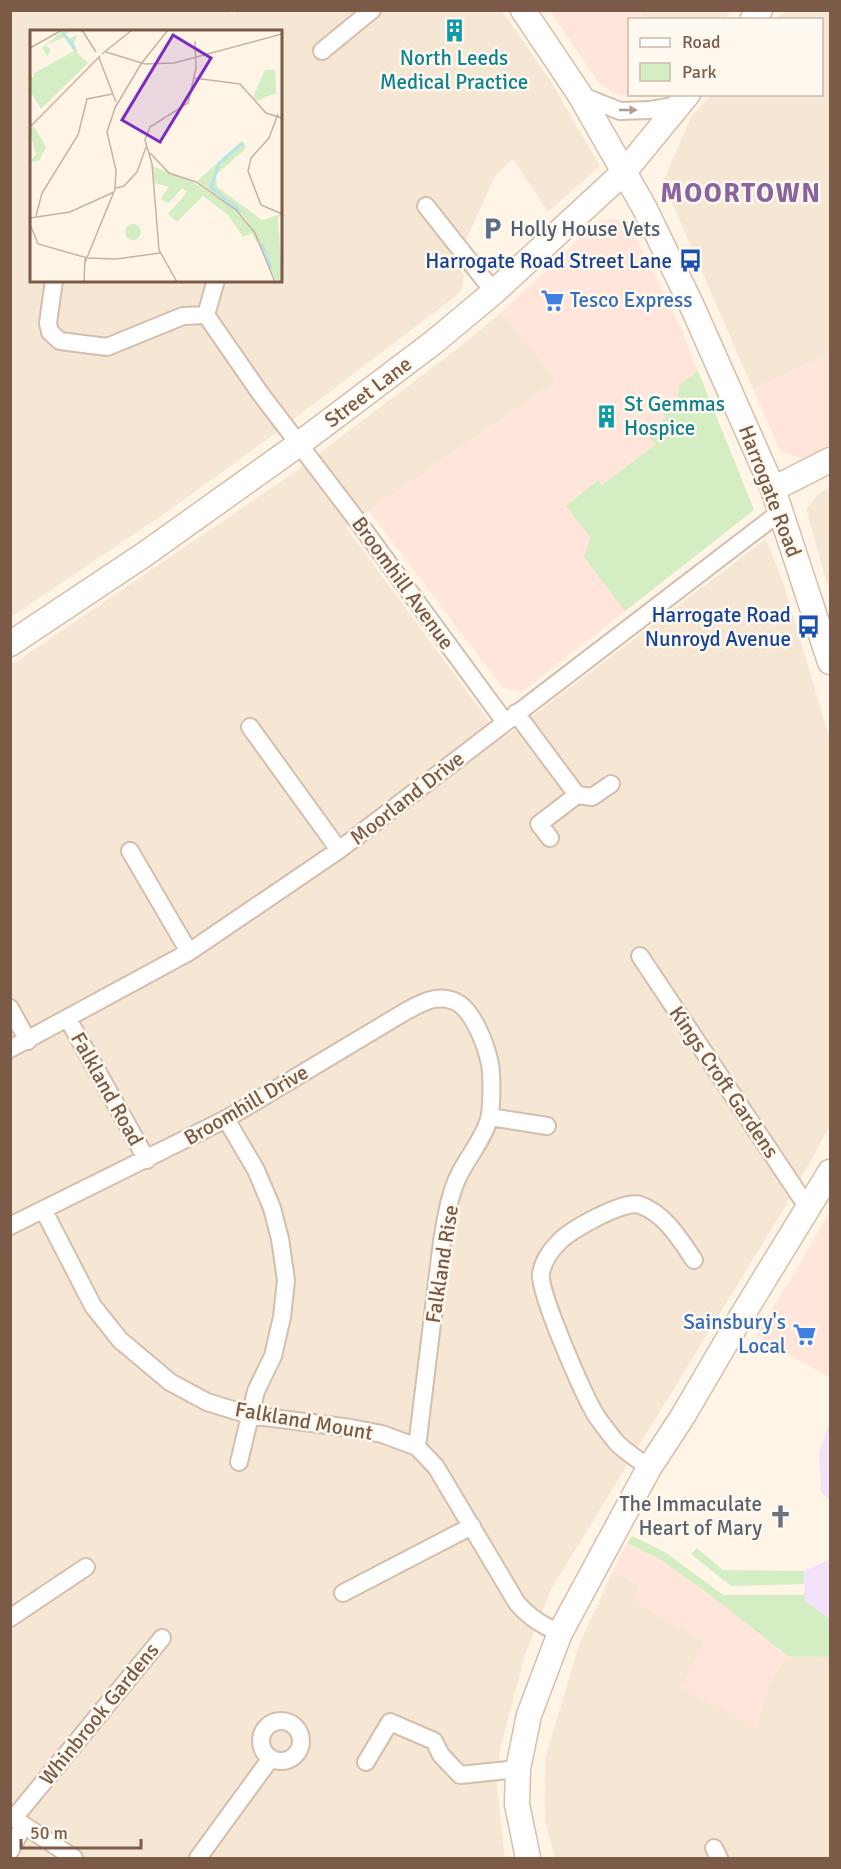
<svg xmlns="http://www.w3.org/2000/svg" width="841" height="1869" font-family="Signika,sans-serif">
  <rect width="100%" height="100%" fill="#fef5e7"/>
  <path fill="#f6e7d5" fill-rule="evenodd" d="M226 10 235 15 237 10 502 11 550 80 600 166 548 212 513 159 495 176 467 238 451 254 464 275 462 289 456 296 261 444 167 512 11 617V11ZM32 32H280V280H32Z
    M640 11H732L724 20 645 19Z
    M784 11H830V353L753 389 663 182 691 117 711 95 822 94V20L776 19Z
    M502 312 558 380 346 527 502 739 766 539 783 582 830 739V1126L782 1212 552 1588 525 1655 500 1750 497 1786 505 1858H11L10 666 289 476 462 345Z
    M830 487V594L806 509 818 494Z
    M613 1571 641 1586 633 1601 705 1641 757 1727 768 1684 788 1656 830 1657V1858H555L545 1821V1759L579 1645Z"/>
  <path fill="#ffe5da" d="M550 11H639L645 19 630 20V94L638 95 625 96 612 92 599 83Z
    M615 219 625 222 632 229 680 326 754 510 522 692 503 688 369 511 557 381 502 312 591 227 602 220Z
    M830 353V445L803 459 780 451 753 389Z
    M830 1210V1378L756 1335 804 1257Z
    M627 1543 661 1560 710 1595 788 1656 768 1684 757 1728 680 1687 705 1641 633 1601 641 1586 613 1571Z"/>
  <path fill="#f2e3fb" d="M830 1422V1500L821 1492 819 1452Z
    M830 1559V1619L805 1601 804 1571Z"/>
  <path fill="#d5edc3" d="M698 371 754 510 625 611 584 557 591 538 566 506 598 480 602 485 655 445 647 433 666 418 659 407 678 397 679 385Z
    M632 1536 665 1552 723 1595H805V1601L830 1619V1657L788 1656 710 1595 661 1560 627 1543Z
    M697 1548 723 1570 804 1571V1584L731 1586 691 1554Z"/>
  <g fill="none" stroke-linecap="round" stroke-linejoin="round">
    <defs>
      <path id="street" d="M322 51 372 10
        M580 95 620 111 650 110 679 105
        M426 206 494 292
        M54 280 48 323 50 332 60 341 107 347 183 316 206 315
        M206 315 260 393 356 519 505 722
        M206 315 216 280
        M516 713 577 795 539 824 550 838
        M250 727 339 850
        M577 795 592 797 611 784
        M130 851 189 952
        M640 956 808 1208
        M10 1008 28 1041
        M68 1019 147 1160
        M10 1049 189 952 339 850 780 512
        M490 1117 547 1126
        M226 1119 256 1170 272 1208 280 1239 286 1280 282 1317 273 1356 256 1391 239 1462
        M44 1211 93 1306 120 1340 170 1382 207 1402 249 1415 351 1428 382 1434 417 1447 436 1467 517 1603C530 1618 542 1625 560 1633
        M10 1226 226 1119 408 1010C422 1003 435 995 451 1000 472 1005 486 1045 490 1064 492 1075 492 1108 489 1119 483 1140 469 1155 459 1175 449 1195 446 1219 442 1241L417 1447
        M649 1468C639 1460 626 1452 617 1443 610 1435 603 1425 597 1417 585 1398 538 1292 541 1273 543 1262 551 1250 559 1242 570 1230 625 1199 640 1205 664 1213 680 1239 694 1260
        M343 1593 472 1526
        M10 1618 86 1567
        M261 1741a20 20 0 1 1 40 0a20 20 0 1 1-40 0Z
        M366 1762 390 1722 434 1741 441 1755 460 1775 518 1769
        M10 1816 74 1858
        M14 1818 162 1638
        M714 1848 719 1858
        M10 1851 24 1825
        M198 1858 271 1758"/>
      <path id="secondary" d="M523 10 580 95 644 207 692 306 773 489 830 662
        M752 20 760 10
        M773 489 830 460
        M10 644 145 554 299 444 434 342 494 292 624 172 688 94
        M528 1858 517 1804 518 1769 529 1715 560 1633 649 1468 683 1416 735 1327 830 1172"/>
    </defs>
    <use href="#street" stroke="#d4beae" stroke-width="20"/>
    <use href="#secondary" stroke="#d8beaa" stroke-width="27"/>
    <use href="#street" stroke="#fff" stroke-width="16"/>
    <use href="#secondary" stroke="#fff" stroke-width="24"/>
  </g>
  <defs><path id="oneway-solid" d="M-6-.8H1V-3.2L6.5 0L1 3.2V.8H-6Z" transform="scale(1.5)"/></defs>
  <use fill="#b09c91" href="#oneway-solid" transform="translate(628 110)"/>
  <defs>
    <symbol id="building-bare" viewBox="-9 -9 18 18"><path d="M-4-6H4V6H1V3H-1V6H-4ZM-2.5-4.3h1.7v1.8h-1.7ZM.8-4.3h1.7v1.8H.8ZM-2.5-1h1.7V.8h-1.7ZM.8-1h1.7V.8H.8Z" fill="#0f9aa8" stroke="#fff9ef" stroke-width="2.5" paint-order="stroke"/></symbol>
    <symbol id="parking-bare" viewBox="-9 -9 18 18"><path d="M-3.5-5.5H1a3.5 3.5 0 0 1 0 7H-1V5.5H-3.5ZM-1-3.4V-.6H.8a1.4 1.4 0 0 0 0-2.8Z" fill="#5c6f8a" stroke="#fff9ef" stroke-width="2.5" paint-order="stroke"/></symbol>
    <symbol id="bus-bare" viewBox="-9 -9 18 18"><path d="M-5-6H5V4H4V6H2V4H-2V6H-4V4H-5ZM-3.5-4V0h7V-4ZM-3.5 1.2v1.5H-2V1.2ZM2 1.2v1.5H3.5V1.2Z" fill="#1a4fb4" stroke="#fff9ef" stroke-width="2.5" paint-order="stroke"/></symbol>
    <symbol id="supermarket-bare" viewBox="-9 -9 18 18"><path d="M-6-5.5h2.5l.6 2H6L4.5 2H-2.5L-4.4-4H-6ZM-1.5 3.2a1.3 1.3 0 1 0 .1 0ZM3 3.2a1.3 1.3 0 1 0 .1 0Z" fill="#3f7fe0" stroke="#fff9ef" stroke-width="2.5" paint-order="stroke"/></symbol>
    <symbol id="church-bare" viewBox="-9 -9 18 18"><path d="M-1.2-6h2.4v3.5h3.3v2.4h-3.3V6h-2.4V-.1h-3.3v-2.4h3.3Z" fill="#6b7280" stroke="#fff9ef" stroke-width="2.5" paint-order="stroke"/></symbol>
  </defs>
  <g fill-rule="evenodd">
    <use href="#building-bare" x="438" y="14" width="33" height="33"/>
    <use href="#parking-bare" x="476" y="212" width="33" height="33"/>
    <use href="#bus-bare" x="674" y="244" width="33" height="33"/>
    <use href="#supermarket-bare" x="536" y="284" width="33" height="33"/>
    <use href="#building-bare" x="590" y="400" width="33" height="33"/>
    <use href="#bus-bare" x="792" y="610" width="33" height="33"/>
    <use href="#supermarket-bare" x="788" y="1318" width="33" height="33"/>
    <use href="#church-bare" x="764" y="1500" width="33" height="33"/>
  </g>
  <g text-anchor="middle" stroke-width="5" stroke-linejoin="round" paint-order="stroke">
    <g font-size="21" fill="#0d838f" stroke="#fff9ef">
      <text x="454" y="65">North Leeds<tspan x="454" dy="24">Medical Practice</tspan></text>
      <text x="624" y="411" text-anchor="start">St Gemmas<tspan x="624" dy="24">Hospice</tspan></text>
    </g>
    <g font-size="21" fill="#4e5e75" stroke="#fff9ef" text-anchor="start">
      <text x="510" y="236">Holly House Vets</text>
    </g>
    <g font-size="21" fill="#164399" stroke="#fff9ef" text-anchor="end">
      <text x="672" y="268">Harrogate Road Street Lane</text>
      <text x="791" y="622">Harrogate Road<tspan x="791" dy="24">Nunroyd Avenue</tspan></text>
    </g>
    <g font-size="21" fill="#366cbe" stroke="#fff9ef" text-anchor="start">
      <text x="570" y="307">Tesco Express</text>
      <text x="786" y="1329" text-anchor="end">Sainsbury's<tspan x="786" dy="24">Local</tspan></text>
    </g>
    <g font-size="21" fill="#7b5a48" stroke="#fff9ef">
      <text transform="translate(368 392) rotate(-37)" y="7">Street Lane</text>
      <text transform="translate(770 491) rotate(69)" y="7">Harrogate Road</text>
      <text transform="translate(403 583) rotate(54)" y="7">Broomhill Avenue</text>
      <text transform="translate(407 798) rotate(-38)" y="7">Moorland Drive</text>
      <text transform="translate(724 1082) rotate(56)" y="7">Kings Croft Gardens</text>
      <text transform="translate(107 1089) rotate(61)" y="7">Falkland Road</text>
      <text transform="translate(246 1105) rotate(-30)" y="7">Broomhill Drive</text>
      <text transform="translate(442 1264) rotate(-81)" y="7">Falkland Rise</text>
      <text transform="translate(304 1421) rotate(10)" y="7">Falkland Mount</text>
      <text transform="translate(99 1714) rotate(-51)" y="7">Whinbrook Gardens</text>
    </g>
    <g font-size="21" fill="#5b616d" stroke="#fff9ef" text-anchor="end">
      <text x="762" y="1511">The Immaculate<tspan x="762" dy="24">Heart of Mary</tspan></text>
    </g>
    <g font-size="27" font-weight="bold" letter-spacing="1.5" fill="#8a649e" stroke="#fff9ef">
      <text x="741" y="202">MOORTOWN</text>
    </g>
  </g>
  <g transform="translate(30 30)">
    <rect width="252" height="252" fill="#fef5e7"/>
    <path d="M34 0H43L36 4 38 9 47 5 44 14 48 22 21 34 47 23 58 33 11 79 0 61V45L4 48V43L44 21 35 7 16 15 21 20 17 26 12 18ZM235 40H245L246 63 227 71 223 67ZM3 95 16 117 9 131 0 132 6 124 0 104ZM212 111 216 116 213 121 186 145 187 157 232 190 251 184 248 189 252 252H247L216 189 167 151ZM123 136 164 153 200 176 221 199 230 218 222 203 213 207 198 185 173 166 147 192 138 184 157 162 152 158 139 173 133 171 131 168 139 157 124 153ZM95 202a8 8 0 1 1 16 0a8 8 0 1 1-16 0Z" fill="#d5edc3"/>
    <path fill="none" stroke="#b9e3ea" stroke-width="3" d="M33 3 45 19M210 181 181 157 189 133 213 113M232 214 241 238"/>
    <path fill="none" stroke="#c6b2a2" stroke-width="1.5" d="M52 0 66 22M0 18 32 0M76 22 115 34 144 33 252 4M72 24 102 0M69 28 86 72M164 48 210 54 236 83 252 88M86 76 111 34 138 0M248 84 239 108 221 128 218 141 231 175 252 184M0 97 70 26M120 123 139 143 166 152 206 180 225 203 245 252M86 158 94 156 107 142 116 117M6 186 12 163 48 105 57 69 82 64M0 188 40 182 84 162M0 194 8 214 54 227M55 226 56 230 85 159 86 140 77 102 86 75M58 228 86 229 130 223M54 252 55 229M147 252 129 220 122 134 115 110 120 97 158 73 166 38 165 11"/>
    <path fill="#7b2cbf" fill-opacity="0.15" stroke="#7b2cbf" stroke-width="3" d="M143 5 181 28 130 112 92 90Z"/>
    <rect width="252" height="252" fill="none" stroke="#7b5a48" stroke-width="3"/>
  </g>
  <rect width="841" height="1869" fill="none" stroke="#7b5a48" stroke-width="24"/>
  <rect x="628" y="18" width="195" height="78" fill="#fff9ef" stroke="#cab9ac" stroke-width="1.5"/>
  <rect x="640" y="38" width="30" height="9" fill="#ffffff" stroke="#cab9ac" stroke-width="1.5"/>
  <text x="682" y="48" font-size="18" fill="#7b5a48">Road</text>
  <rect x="640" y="63" width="30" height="18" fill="#d5edc3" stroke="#cab9ac" stroke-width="1.5"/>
  <text x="682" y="78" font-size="18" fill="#7b5a48">Park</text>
  <path d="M21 1839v9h120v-9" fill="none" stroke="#7b5a48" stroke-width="3"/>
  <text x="30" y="1839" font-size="18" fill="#7b5a48" stroke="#fff9ef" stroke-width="4.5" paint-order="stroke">50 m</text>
</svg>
